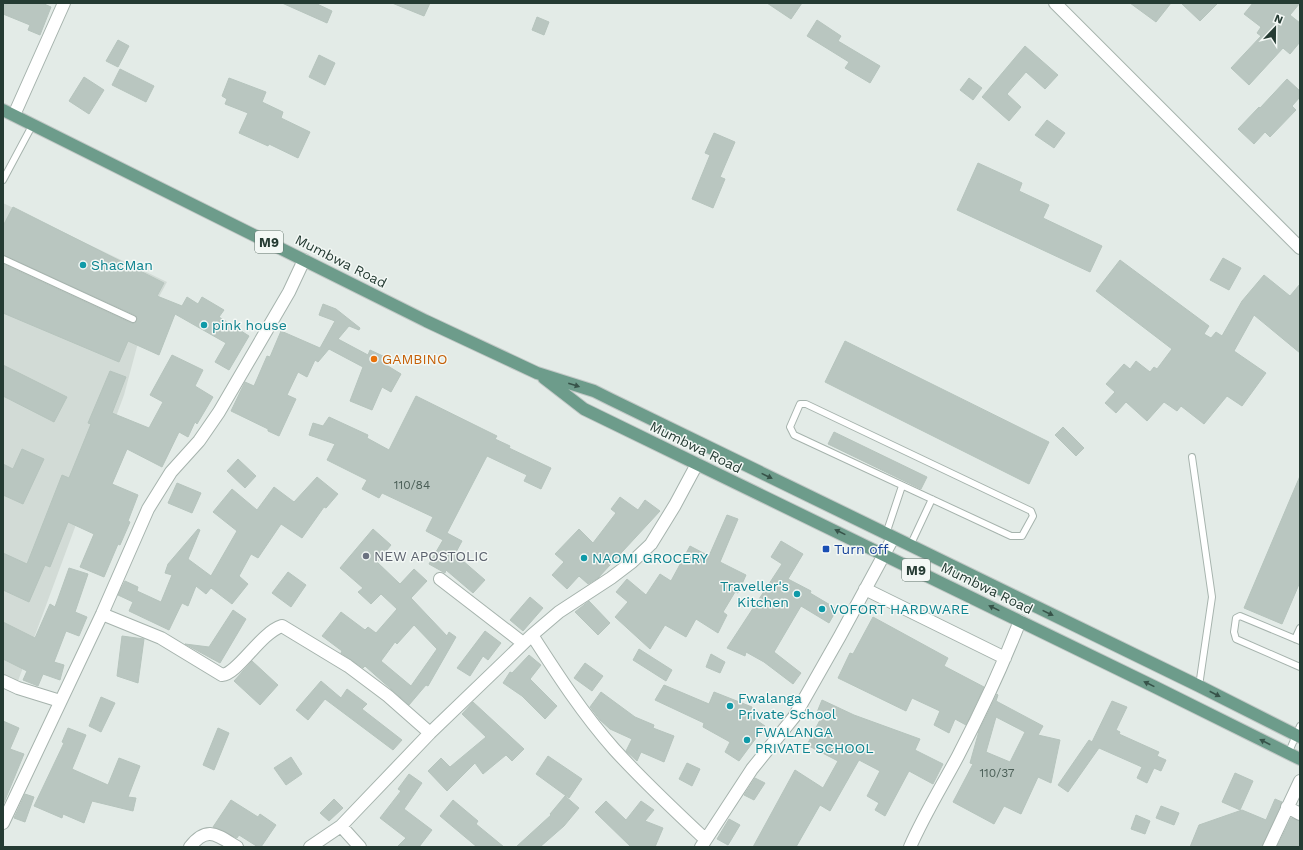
<svg xmlns="http://www.w3.org/2000/svg" width="1303" height="850" font-family="'Work Sans',sans-serif">
  <rect width="100%" height="100%" fill="#e3ebe7"/>
  <path fill="#d2dbd6" d="M3 203 167 282 142 328 124 395 18 681 3 674Z"/>
  <path fill="#b9c6c0" stroke="#b6c4bd" fill-rule="evenodd" d="M3 3H42L51 7 40 35 28 30 30 25 3 14Z
    M282 3H315L332 11 327 23Z
    M392 3H430L424 16Z
    M767 3H802L791 19Z
    M1130 3H1171L1156 22Z
    M1181 3H1218L1200 21Z
    M1253 3H1300L1290 15 1300 23V42L1290 54 1283 48 1249 85 1231 68 1261 36 1257 33 1261 27 1244 14Z
    M537 17 549 22 544 35 532 30Z
    M817 20 841 36 838 41 880 66 870 83 845 68 849 62 807 36Z
    M118 40 129 46 118 67 106 61Z
    M1025 46 1058 75 1045 89 1026 72 1007 94 1021 107 1009 121 982 97Z
    M319 55 335 63 325 85 309 77Z
    M120 69 154 86 146 102 112 85Z
    M84 77 104 90 89 114 69 101Z
    M229 78 266 92 262 102 283 112 281 118 310 132 298 158 269 144 268 146 239 133 248 113 225 104 227 99 222 96Z
    M969 78 982 88 973 100 960 90Z
    M1287 79 1300 91V97L1292 106 1296 110 1270 137 1265 132 1254 144 1238 129 1259 107 1260 108Z
    M1047 120 1065 133 1054 148 1035 135Z
    M714 133 735 142 720 177 725 179 713 208 692 199 710 155 705 153Z
    M978 163 1022 183 1019 191 1049 205 1043 218 1102 246 1090 272 957 210Z
    M13 207 164 283 157 296 182 306 187 297 198 304 202 297 224 310 219 317 249 336 229 370 215 362 226 343 175 314 159 355 128 341 119 362 3 313V264L131 323H135L137 319 135 315 3 255V226Z
    M1223 258 1241 268 1229 290 1210 280Z
    M1120 260 1209 326 1204 334 1211 338 1216 332 1222 336 1242 301 1264 275 1290 296 1300 284V353L1254 315 1234 351 1266 373 1242 406 1227 396 1204 424 1181 406 1177 411 1164 402 1147 421 1126 402 1116 413 1105 403 1115 392 1106 384 1124 364 1130 369 1136 361 1150 372 1154 367 1157 369 1172 349 1096 291Z
    M323 304 336 309 360 328 359 330 349 326 338 339 368 355 370 350 385 357 383 363 401 374 391 392 382 387 372 410 350 401 363 367 329 349 318 362 315 360 307 377 298 372 287 395 296 399 279 436 268 431V429L231 411 245 382 254 386 267 356 270 357 281 331 320 348 335 321 319 315Z
    M845 341 1049 442 1029 484 825 382Z
    M172 355 203 370 195 386 213 397 197 424 195 422 188 437 179 432 162 467 127 449 112 484 138 495 128 521 130 522 120 545 118 544 104 577 80 567 94 534 68 522 50 567 45 565 29 602 3 590V553L27 564 62 475 69 478 91 424 88 423 110 371 126 377 112 413 149 428 163 402 150 395Z
    M3 365 67 397 54 422 3 396Z
    M416 396 497 436 495 439 510 446 509 448 551 468 541 489 524 481 527 475 487 456 447 533 462 541 455 554 485 580 473 593 446 570 445 573 429 564 443 540 426 531 433 517 382 493 379 498 362 489 367 480 327 460 335 444 309 435 313 423 323 426 329 417 368 435 367 438 389 450Z
    M1063 427 1084 448 1076 456 1055 435Z
    M834 432 927 477 921 489 828 444Z
    M22 449 44 459 23 504 3 495V464L13 469Z
    M238 459 256 476 245 488 227 471Z
    M1300 476V582L1282 624 1244 608Z
    M317 477 338 494 326 508 324 507 302 538 281 524 258 558 251 554 239 576 248 584 232 604 211 588 206 594 196 586 188 606 182 603 169 630 129 611 133 602 118 595 125 581 138 587 137 591 161 602 172 575 165 573 168 564 198 529 200 530 188 559 211 576 237 531 213 512 232 489 257 510 274 487 294 502Z
    M177 483 201 493 192 513 168 503Z
    M620 497 638 510 645 500 660 511 598 578 588 584 579 576 567 589 552 575 564 562 555 554 579 529 593 543 616 513 611 509Z
    M727 515 738 519 720 562 746 575 738 593 735 592 723 612 727 615 718 633 696 619 686 637 665 625 650 649 615 617 628 602 616 592 627 579 646 595 660 574 671 581 690 546 709 556Z
    M373 529 391 545 377 562 400 584 414 569 427 581 411 598 447 636 449 632 456 637 428 686 426 685 409 705 365 666 363 668 341 653 342 651 322 636 341 612 365 630 368 627 376 633 397 609 381 594 371 604 358 592 363 588 340 568ZM414 625 437 649 411 686 381 661 395 642 397 644Z
    M781 541 803 554 788 579 811 591 810 593 837 609 829 623 801 606 774 652 801 673 793 684 764 662 746 652 745 656 727 648 782 564 771 557Z
    M69 568 88 574 75 612 87 617 79 636 66 631 54 662 64 665 60 680 43 674 38 686 23 680 27 671 3 659V622L35 638 50 604 55 607Z
    M288 572 306 585 291 607 272 593Z
    M530 597 543 608 523 631 510 620Z
    M589 601 610 623 598 635 575 612Z
    M233 610 246 619 220 663 185 644 209 647Z
    M873 617 948 658 944 666 984 687 966 725 955 719 949 733 934 725 940 711 912 698 906 711 838 678 850 653 853 654Z
    M485 631 501 643 488 660 483 656 470 676 457 668Z
    M122 636 144 639 138 683 117 676Z
    M639 649 672 670 666 681 633 660Z
    M711 654 725 662 720 673 706 667Z
    M529 655 541 665 530 679 557 706 545 719 522 696 503 683 510 672 512 673Z
    M252 661 278 685 260 705 234 681Z
    M585 663 603 676 592 691 574 678Z
    M321 681 341 698 347 689 367 704 362 709 402 740 393 750 325 699 308 720 296 710Z
    M664 685 709 704 714 692 752 707 749 715 765 726 739 761 725 752 730 742 703 727 704 723 655 700Z
    M601 692 635 717 654 725 653 728 674 736 664 762 641 752 637 761 626 751 632 739 610 729 600 720 590 707Z
    M997 694 998 695 996 701 1043 726 1038 735 1060 740 1051 783 1038 777 1021 814 1004 806 994 824 953 802 973 764 970 763 979 731ZM996 717 1025 732 1010 762 986 752Z
    M101 697 115 703 101 732 89 726Z
    M822 700 854 715 920 739 915 750 943 764 933 784 909 771 885 816 875 810 879 803 867 796 880 771 859 760 830 811 820 805 796 847H753L795 770 823 788 838 761 807 745 820 720 815 717Z
    M1112 701 1127 707 1116 730 1120 732 1119 734 1159 752 1157 756 1166 760 1161 771 1154 768 1147 783 1137 778 1142 767 1099 748 1068 792 1058 785 1089 740 1092 742Z
    M473 702 524 749 512 761 506 755 483 774 475 763 447 791 428 771 441 758 450 767 486 737 462 714Z
    M3 721 19 728 10 749 24 754 3 805Z
    M68 728 86 735 72 769 108 785 119 758 140 766 128 797 136 798 133 811 92 801 84 823 63 814 62 818 34 806 64 743 62 742Z
    M218 728 229 733 214 770 203 765Z
    M548 756 582 779 569 798 536 774Z
    M291 757 302 774 286 785 274 768Z
    M687 763 700 769 692 786 679 779Z
    M1235 773 1253 781 1240 810 1222 802Z
    M409 774 422 783 404 809 432 830 419 847H397L406 838 380 818 401 791 398 789Z
    M755 778 765 783 754 800 744 795Z
    M25 794 34 797 25 822 14 818Z
    M565 796 579 808 564 826 540 847H516L551 815 550 814Z
    M334 799 343 808 329 821 320 813Z
    M1275 799 1282 802 1262 847H1190L1199 825 1242 810 1266 820Z
    M231 800 258 817 260 814 276 825 261 847H258L239 835 237 838 213 827Z
    M453 800 478 821 476 824 504 847H477L440 816Z
    M606 801 626 820 641 801 654 810 645 821 663 828 655 847H631L595 812Z
    M1161 806 1179 813 1174 825 1156 818Z
    M1136 815 1150 821 1145 834 1131 829Z
    M1291 818 1300 821V847H1277Z
    M729 819 740 825 728 845 717 839Z"/>
  <g fill="none" stroke-linecap="round" stroke-linejoin="round">
    <defs>
      <path id="lane" d="M3 180 33 124
        M3 259 133 319
        M800 404H806L1031 511 1033 516 1022 536H1011L794 435 790 427Z
        M1192 457 1212 597 1199 686
        M886 534 902 486
        M910 546 932 499
        M1295 639 1300 628
        M1300 641 1240 616 1236 618 1234 632 1236 639 1300 667
        M1288 754 1300 726"/>
      <path id="street" d="M1055 3 1300 248
        M14 115 64 3
        M440 579 523 643
        M865 589 1005 658
        M102 614 161 638 222 675C238 674 260 633 282 626L348 666 388 696 430 733
        M532 635C557 674 583 714 614 749 643 781 674 810 705 839
        M3 681 18 688 60 701
        M1287 807 1300 814
        M3 823 102 614 148 509 171 472 199 441 219 412 289 292 304 260
        M341 826 360 847
        M190 847C207 825 217 835 237 847
        M310 847 341 826 430 733 532 635 559 612 611 578 632 562 651 544 675 505 697 464
        M701 847 752 769 794 717 840 636 893 538
        M910 847C924 815 942 786 958 756 981 712 1002 667 1020 621
        M1269 847 1300 781"/>
      <path id="primary" d="M3 110 426 321 537 373 594 391 610 399 1199 686 1300 737
        M544 378 584 409 1155 687 1300 759"/>
    </defs>
    <use href="#lane" stroke="#a6b3ad" stroke-width="8"/>
    <use href="#street" stroke="#a6b3ad" stroke-width="14"/>
    <use href="#primary" stroke="#c2c8c6" stroke-width="14"/>
    <use href="#lane" stroke="#fff" stroke-width="6"/>
    <use href="#street" stroke="#fff" stroke-width="12"/>
    <use href="#primary" stroke="#6d9c8b" stroke-width="12"/>
  </g>
  <defs><path id="oneway-solid" d="M-6-.8H1V-3.2L6.5 0L1 3.2V.8H-6Z"/></defs>
  <g fill="#375349">
    <use href="#oneway-solid" transform="translate(574 385) rotate(17)"/>
    <use href="#oneway-solid" transform="translate(767 476) rotate(26)"/>
    <use href="#oneway-solid" transform="translate(840 532) rotate(-154)"/>
    <use href="#oneway-solid" transform="translate(994 608) rotate(-154)"/>
    <use href="#oneway-solid" transform="translate(1048 613) rotate(26)"/>
    <use href="#oneway-solid" transform="translate(1149 684) rotate(-154)"/>
    <use href="#oneway-solid" transform="translate(1215 694) rotate(27)"/>
    <use href="#oneway-solid" transform="translate(1265 742) rotate(-153)"/>
  </g>
  <g fill="#0f9aa8" stroke="#f3f8f5" stroke-width="1.5">
    <circle cx="83" cy="265" r="4"/>
    <circle cx="204" cy="325" r="4"/>
    <circle cx="584" cy="558" r="4"/>
    <circle cx="797" cy="594" r="4"/>
    <circle cx="822" cy="609" r="4"/>
    <circle cx="730" cy="706" r="4"/>
    <circle cx="747" cy="740" r="4"/>
  </g>
  <circle fill="#e8710a" stroke="#f3f8f5" stroke-width="1.5" cx="374" cy="359" r="4"/>
  <rect fill="#1a4fb4" stroke="#f3f8f5" stroke-width="1.5" x="822" y="545" width="8" height="8" rx="2"/>
  <circle fill="#6b7280" stroke="#f3f8f5" stroke-width="1.5" cx="366" cy="556" r="4"/>
  <g text-anchor="middle" stroke-width="3" stroke-linejoin="round" paint-order="stroke">
    <g font-size="12" fill="#4a5e56">
      <text x="412" y="489">110/84</text>
      <text x="997" y="777">110/37</text>
    </g>
    <g fill="#f3f8f5" stroke="#63746d" stroke-width="1">
      <rect x="255" y="231" width="28" height="22" rx="3"/>
      <rect x="902" y="559" width="28" height="22" rx="3"/>
    </g>
    <g font-size="13" font-weight="bold" fill="#253b33">
      <text x="269" y="247">M9</text>
      <text x="916" y="575">M9</text>
    </g>
    <g font-size="14" fill="#253b33" stroke="#f3f8f5">
      <text transform="translate(341 261) rotate(27)" y="5">Mumbwa Road</text>
      <text transform="translate(696 447) rotate(26)" y="5">Mumbwa Road</text>
      <text transform="translate(987 588) rotate(26)" y="5">Mumbwa Road</text>
    </g>
    <g font-size="14" fill="#0d838f" stroke="#f3f8f5" text-anchor="start">
      <text x="91" y="270">ShacMan</text>
      <text x="212" y="330">pink house</text>
      <text x="592" y="563">NAOMI GROCERY</text>
      <text x="789" y="591" text-anchor="end">Traveller's<tspan x="789" dy="16">Kitchen</tspan></text>
      <text x="830" y="614">VOFORT HARDWARE</text>
      <text x="738" y="703">Fwalanga<tspan x="738" dy="16">Private School</tspan></text>
      <text x="755" y="737">FWALANGA<tspan x="755" dy="16">PRIVATE SCHOOL</tspan></text>
    </g>
    <g font-size="14" fill="#c56008" stroke="#f3f8f5" text-anchor="start">
      <text x="382" y="364">GAMBINO</text>
    </g>
    <g font-size="14" fill="#164399" stroke="#f3f8f5" text-anchor="start">
      <text x="834" y="554">Turn off</text>
    </g>
    <g font-size="14" fill="#5b616d" stroke="#f3f8f5" text-anchor="start">
      <text x="374" y="561">NEW APOSTOLIC</text>
    </g>
  </g>
  <rect width="1303" height="850" fill="none" stroke="#253b33" stroke-width="8"/>
  <g transform="translate(1275 28) rotate(22)" stroke="#f3f8f5" stroke-width="3" paint-order="stroke">
  <path d="M0-3L7 15L0 10L-7 15Z" fill="#253b33"/>
  <text y="-6" font-size="11" font-weight="bold" text-anchor="middle" fill="#253b33">N</text>
  </g>
</svg>
